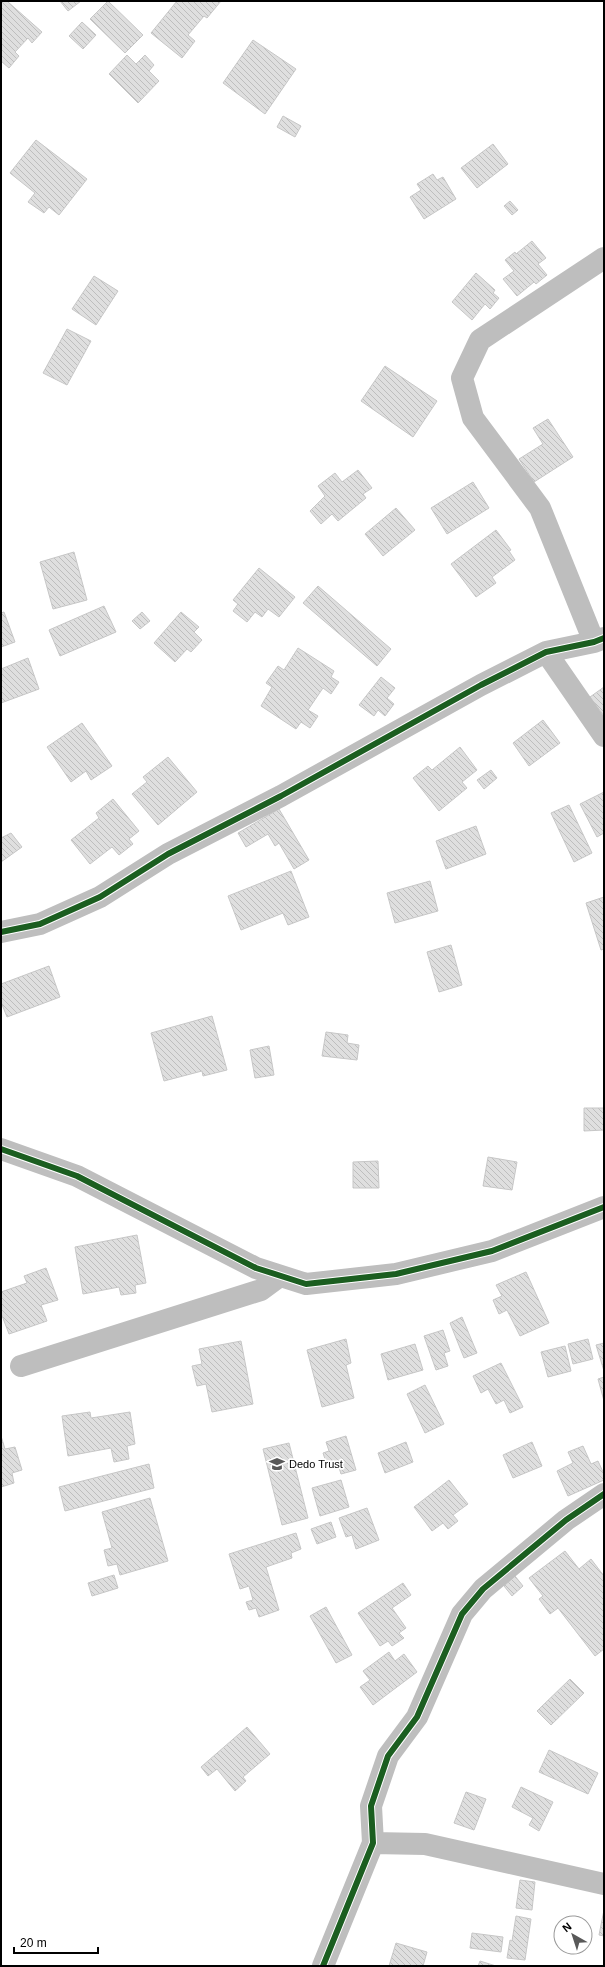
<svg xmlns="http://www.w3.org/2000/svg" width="605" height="1967" font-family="Helvetica,sans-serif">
  <defs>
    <pattern id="building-back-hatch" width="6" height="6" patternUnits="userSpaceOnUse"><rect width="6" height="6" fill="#dfdfdf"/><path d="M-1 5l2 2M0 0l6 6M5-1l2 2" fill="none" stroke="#bebebe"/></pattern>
  </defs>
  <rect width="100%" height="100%" fill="#fff"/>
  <path fill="url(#building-back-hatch)" stroke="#c7c7c7" d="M1 1H7L42 32 32 43 28 38 15 52 19 56 9 68 1 61Z
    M60 1H81L68 11Z
    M108 1 143 35 125 53 90 19Z
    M177 1H221L207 18 204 16 188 35 195 41 182 58 151 33Z
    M82 22 96 35 83 49 69 36Z
    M253 40 296 69 265 114 223 83Z
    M127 55 136 64 145 55 154 65 149 71 159 81 138 103 109 74Z
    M283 116 301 126 295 137 277 127Z
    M36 140 87 179 59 215 49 207 44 213 28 202 35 193 10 173Z
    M493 144 508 164 477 188 461 168Z
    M433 174 437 180 443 177 456 199 424 219 410 197 421 190 417 184Z
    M510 201 518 210 512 215 504 206Z
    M532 241 546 258 538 264 547 275 536 284 534 282 517 296 503 279 514 271 505 260 515 252 516 254Z
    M476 273 495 290 493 293 499 298 490 309 485 304 472 320 452 302Z
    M94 276 118 291 96 325 72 309Z
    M67 329 91 341 67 385 43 373Z
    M385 366 437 401 413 437 361 401Z
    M548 419 573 457 534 482 519 459 543 444 533 428Z
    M358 470 372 488 363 494 366 498 338 521 332 514 321 524 310 511 325 496 318 486 335 473 342 482Z
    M473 482 489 508 447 534 431 508Z
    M396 508 415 530 383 556 365 534Z
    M496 530 511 550 509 551 515 560 492 577 496 583 476 597 451 564Z
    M74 552 87 600 53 609 40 562Z
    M259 568 295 597 279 617 268 609 262 617 255 612 247 622 233 611 238 604 233 600Z
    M318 586 391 649 377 666 303 603Z
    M104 606 116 632 60 656 49 630Z
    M4 612 15 642 1 647V613Z
    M142 612 150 621 140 629 132 621Z
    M181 612 199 627 194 632 202 640 191 652 187 649 175 662 154 643Z
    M298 648 334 671 331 677 339 682 331 694 323 688 308 710 318 716 310 728 301 722 296 729 261 706 272 687 266 683 278 666 284 670Z
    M28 658 39 689 1 703V669Z
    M381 677 395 688 387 698 394 704 385 716 378 710 374 716 359 705Z
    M604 687V716L590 697Z
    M543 720 560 743 529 766 513 743Z
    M82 723 112 766 91 780 86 771 71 782 47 747Z
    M460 747 477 770 462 782 467 788 439 811 413 778 428 766 432 770Z
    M168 757 197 792 158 825 132 794 147 782 143 777Z
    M491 770 497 778 484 789 477 780Z
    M604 792V833L597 837 580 804Z
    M113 799 139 831 129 839 133 844 119 855 112 847 90 864 71 840 99 818 96 813Z
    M569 805 592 853 574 862 551 813Z
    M279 809 309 860 294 869 279 843 275 846 268 834 246 847 238 833Z
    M476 826 486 854 446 869 436 841Z
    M11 833 22 847 1 862V838Z
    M291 871 309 917 288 925 283 913 241 930 228 896Z
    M430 881 438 911 395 923 387 893Z
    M604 897V949L601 950 586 903Z
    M451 945 462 985 439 992 427 952Z
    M49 966 60 997 7 1017 1 1002V984Z
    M212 1016 227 1070 203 1076 202 1071 164 1081 151 1033Z
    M326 1032 348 1035 347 1043 359 1045 357 1060 322 1056Z
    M269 1046 274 1075 255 1078 250 1050Z
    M584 1108H604V1130L584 1131Z
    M488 1157 517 1162 512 1190 483 1186Z
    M378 1161 379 1188H353V1162Z
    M137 1235 146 1283 135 1285 136 1293 121 1295 119 1287 83 1294 75 1247Z
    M46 1268 58 1300 41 1305 47 1321 9 1334 1 1313V1292L27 1283 24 1276Z
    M526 1272 549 1323 520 1336 507 1310 499 1314 493 1300 502 1296 496 1285Z
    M462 1317 477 1353 464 1358 450 1323Z
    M443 1330 450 1351 444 1353 448 1366 436 1370 424 1336Z
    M346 1339 351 1363 346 1365 354 1398 322 1407 307 1350Z
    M588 1339 593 1359 573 1364 568 1344Z
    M241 1341 253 1404 212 1412 206 1384 197 1386 192 1366 202 1364 199 1349Z
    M604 1343V1371L596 1345Z
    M415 1344 423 1370 388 1380 381 1354Z
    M565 1346 571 1371 548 1377 541 1352Z
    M501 1363 523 1407 510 1413 504 1400 496 1404 488 1389 481 1393 473 1376Z
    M604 1377V1401L598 1379Z
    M425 1385 444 1424 425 1433 407 1394Z
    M90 1412 91 1418 130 1412 135 1444 127 1446 129 1459 114 1462 111 1448 68 1456 62 1416Z
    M1 1436 5 1449 15 1447 22 1470 12 1473 14 1483 1 1487Z
    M346 1436 356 1470 341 1474 337 1461 327 1465 323 1453 329 1451 326 1442Z
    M406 1442 413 1462 385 1473 378 1453Z
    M532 1442 542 1466 513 1478 503 1455Z
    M289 1443 308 1518 282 1525 263 1449Z
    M583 1446 591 1464 598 1461 604 1474V1480L568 1496 557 1471 573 1463 568 1452Z
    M149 1464 154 1488 65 1511 59 1487Z
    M341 1480 349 1507 320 1516 312 1488Z
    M449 1480 468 1504 453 1515 458 1521 448 1529 443 1523 432 1531 414 1507Z
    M150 1498 168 1561 120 1575 117 1564 108 1566 104 1550 112 1548 102 1512Z
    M367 1508 379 1540 356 1549 352 1535 346 1537 339 1518Z
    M331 1522 336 1537 317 1544 311 1529Z
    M296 1533 301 1549 291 1553 292 1558 266 1567 279 1610 259 1617 256 1608 249 1610 246 1602 253 1600 249 1586 240 1589 229 1554Z
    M565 1551 579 1569 591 1559 604 1576V1649L595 1656 558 1608 550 1614 539 1599 543 1596 529 1578Z
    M114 1575 118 1588 92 1596 88 1583Z
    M515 1576 523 1586 512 1596 504 1586Z
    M403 1583 411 1595 392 1608 406 1628 399 1633 404 1638 392 1646 388 1641 380 1646 358 1613Z
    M326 1607 352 1655 336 1663 310 1616Z
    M389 1652 395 1661 404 1654 417 1672 373 1705 360 1687 370 1680 363 1671Z
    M570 1679 584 1693 551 1725 537 1711Z
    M247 1727 270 1754 243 1777 246 1781 235 1791 217 1769 208 1776 201 1767Z
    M549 1750 598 1773 588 1794 539 1772Z
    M521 1787 553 1802 539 1831 529 1825 533 1818 512 1807Z
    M466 1792 486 1799 474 1830 454 1823Z
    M520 1880 535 1882 532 1910 516 1908Z
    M604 1910V1936L599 1935Z
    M516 1916 531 1919 525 1960 507 1958 510 1940 512 1941Z
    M472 1933 503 1937 501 1952 470 1948Z
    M396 1943 427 1952 423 1966H389Z
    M480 1961 496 1966H478Z"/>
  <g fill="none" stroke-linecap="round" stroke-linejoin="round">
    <path stroke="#bebebe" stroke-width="22" d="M594 642 540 508 473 418 462 378 480 340 604 258
      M546 652 604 736
      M1 932 40 924 100 897 168 854 281 796 481 685 546 652 594 642 604 638
      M1 1149 77 1176 256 1268 306 1284 396 1274 492 1251 604 1207
      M21 1366 261 1290 280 1276
      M373 1843 425 1844 604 1884
      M323 1966 373 1843 371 1806 388 1756 417 1717 462 1614 483 1589 566 1520 604 1494"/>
    <defs>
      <path id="cycleway" d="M1 932 40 924 100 897 168 854 281 796 481 685 546 652 594 642 604 638
        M1 1149 77 1176 256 1268 306 1284 396 1274 492 1251 604 1207
        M323 1966 373 1843 371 1806 388 1756 417 1717 462 1614 483 1589 566 1520 604 1494"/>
    </defs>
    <use href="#cycleway" stroke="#fff" stroke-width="8"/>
    <use href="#cycleway" stroke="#1b5e20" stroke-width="6"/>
  </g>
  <defs>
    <symbol id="school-bare" viewBox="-9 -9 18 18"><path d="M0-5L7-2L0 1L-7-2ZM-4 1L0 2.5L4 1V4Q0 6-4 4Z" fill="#595959" stroke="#fff" stroke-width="2.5" paint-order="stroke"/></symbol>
  </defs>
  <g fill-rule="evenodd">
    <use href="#school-bare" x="266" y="1453" width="22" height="22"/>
  </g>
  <g text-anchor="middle" stroke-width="3.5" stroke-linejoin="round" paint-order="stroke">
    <g font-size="11" fill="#000" stroke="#fff" text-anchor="start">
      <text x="289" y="1468">Dedo Trust</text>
    </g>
  </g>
  <rect width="605" height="1967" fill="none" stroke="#000000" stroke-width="4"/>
  <g transform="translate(573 1935) rotate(321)"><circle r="19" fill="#ffffff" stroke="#999999"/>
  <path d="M0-3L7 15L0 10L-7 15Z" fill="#595959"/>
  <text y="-6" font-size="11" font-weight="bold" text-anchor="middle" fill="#000000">N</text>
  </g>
  <path d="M14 1947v6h84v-6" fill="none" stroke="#000000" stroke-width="2"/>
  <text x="20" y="1947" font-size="12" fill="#000000" stroke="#ffffff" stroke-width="3" paint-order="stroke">20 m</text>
</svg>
